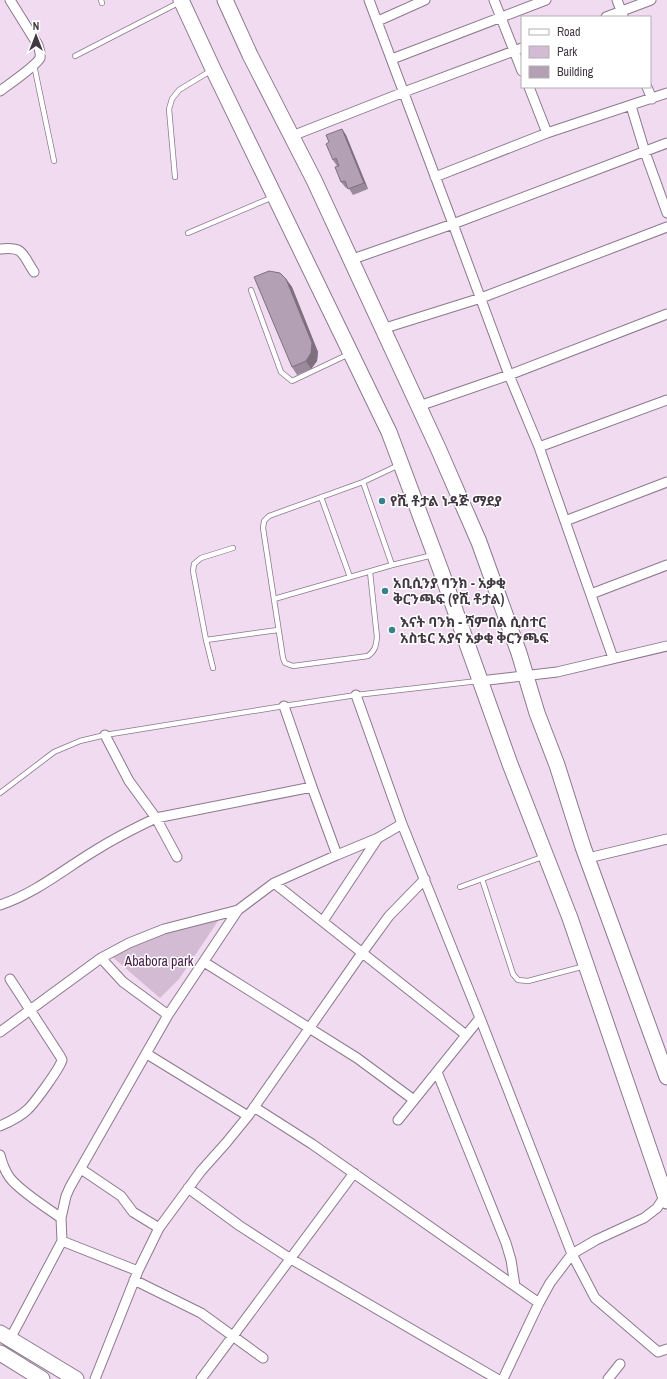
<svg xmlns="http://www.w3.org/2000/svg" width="667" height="1379" font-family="'Archivo Narrow','Noto Sans Ethiopic',sans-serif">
  <rect width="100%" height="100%" fill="#f1dbf1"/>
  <path fill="#d3bbd3" d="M220 918 179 979 160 998 109 954 159 931Z"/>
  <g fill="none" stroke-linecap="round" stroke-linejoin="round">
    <defs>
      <path id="service" d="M101 0 102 3
        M75 56 180 2
        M34 65 54 161
        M175 177 169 109 172 99 179 90 212 70
        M188 233 273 197
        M251 290 281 372 292 381 349 354
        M363 482 392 565
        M321 497 350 577
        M370 572 377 637C376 646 375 651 368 656L293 666 285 663 283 658 263 528 264 521 269 516 363 482 399 465
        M274 599 392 565 433 555
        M206 640 278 630
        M213 668 206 640 193 571 194 564 201 558 233 548
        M0 793 54 752 80 741 105 735 284 706 356 695 478 681
        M482 879 513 974 518 980 528 981 585 966
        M460 887 545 856"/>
      <path id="minor" d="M494 0 522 71
        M617 0 623 16
        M606 17 651 0
        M378 21 425 0
        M392 59 546 0
        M529 87 547 133
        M647 87 652 99
        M0 91C8 85 36 66 40 58 41 53 39 49 38 45L10 0
        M631 106 645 152 667 213
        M292 136 404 92 522 48
        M435 177 547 133 667 93
        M0 249C24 246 22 254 34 272
        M350 260 453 224 369 0
        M382 329 481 298 667 227
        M419 406 509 375 667 314
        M539 447 667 400
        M565 521 667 482
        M591 594 667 565
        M613 658 539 447 509 375 453 224 667 143
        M480 681 557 672 667 646
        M356 695 402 824 480 1018 572 1254 595 1298 658 1352 667 1349
        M105 735 129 781 156 818 312 787
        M337 855 378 838 402 824
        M588 858 667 839
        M274 883 466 1035
        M0 905C36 893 64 869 96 850 115 838 135 828 156 818L177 857
        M323 921 378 838
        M101 958 123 982 168 1015
        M204 962 357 1058 414 1100
        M0 1032 101 958 129 943 164 929 238 910
        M147 1054 248 1116
        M437 1072 506 1243 511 1260 515 1286
        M254 1107 312 1144 539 1303
        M398 1120 480 1018
        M0 1126C9 1122 20 1117 27 1110 34 1104 60 1068 62 1060L60 1056 10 979
        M0 1155C2 1163 5 1171 10 1178 21 1192 46 1207 61 1218L66 1196 70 1187 168 1015 238 910 274 883 337 855 312 787 284 706
        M81 1169 121 1196 133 1212 159 1228
        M188 1188 240 1226 291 1259 497 1379
        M61 1218 62 1241 138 1271
        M134 1280 201 1313 263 1358
        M10 1339 62 1241
        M95 1379 138 1271 159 1228 201 1171 226 1143 248 1116 362 953 389 916 425 879
        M201 1379 354 1173
        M503 1379 539 1303 550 1283 572 1254 596 1240 644 1218 657 1208 665 1196
        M608 1379 620 1364"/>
      <path id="primary" d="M181 0 213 69 389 432 441 571 510 764 570 918 667 1201
        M225 0 250 55 314 180 438 448 479 542 519 653 537 713 557 765 583 847 667 1077
        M0 1333 76 1379
        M0 1353 42 1379"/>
    </defs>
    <use href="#service" stroke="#8c798c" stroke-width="6"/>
    <use href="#minor" stroke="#8c798c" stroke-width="11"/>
    <use href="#primary" stroke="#8c798c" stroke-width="17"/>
    <use href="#service" stroke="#fff" stroke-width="4.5"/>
    <use href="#minor" stroke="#fff" stroke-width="9"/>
    <use href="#primary" stroke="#fff" stroke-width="15"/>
  </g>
  <path fill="#9b8a9c" d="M342 129 346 135 368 189 353 195 348 187 346 188 341 182 339 166H337L333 160 329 142Z
    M286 279 292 287 318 352 317 361 311 369 297 375 292 367Z"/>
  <path fill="#7e707f" d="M342 129 346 135 368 189 364 183Z
    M286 279 292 287 318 352 317 361 311 369 306 361Z"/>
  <path fill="#b4a0b5" stroke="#7e707f" d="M342 129 364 183 348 189 345 181 341 182 335 167 339 166 336 158 333 160 326 144 329 142 326 135Z
    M269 271 280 273 286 279 312 343 311 353 306 361 292 367 254 277Z"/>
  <g fill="#398189" stroke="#fff" stroke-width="1.5">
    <circle cx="382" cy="501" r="4"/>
    <circle cx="385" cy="591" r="4"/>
    <circle cx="392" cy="630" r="4"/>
  </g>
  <g text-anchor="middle" stroke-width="3" stroke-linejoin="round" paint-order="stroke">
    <g font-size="14" font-weight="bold" fill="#413841" stroke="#fff" text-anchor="start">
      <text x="390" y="506">የሺ ቶታል ነዳጅ ማደያ</text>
      <text x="393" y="588">አቢሲንያ ባንክ - አቃቂ<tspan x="393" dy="16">ቅርንጫፍ (የሺ ቶታል)</tspan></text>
      <text x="400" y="627">እናት ባንክ - ሻምበል ሲስተር<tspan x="400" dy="16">አስቴር አያና አቃቂ ቅርንጫፍ</tspan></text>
    </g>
    <g font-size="14" fill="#471a49" stroke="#fff">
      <text x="159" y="966">Ababora park</text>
    </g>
  </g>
  <rect x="521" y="16" width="130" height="72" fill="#ffffff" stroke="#b3afb3"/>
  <rect x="529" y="29" width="20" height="6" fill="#ffffff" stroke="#b3afb3"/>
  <text x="557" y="36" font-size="12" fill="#413841">Road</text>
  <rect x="529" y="46" width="20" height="12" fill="#d3bbd3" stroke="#b3afb3"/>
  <text x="557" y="56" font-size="12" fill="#413841">Park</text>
  <rect x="529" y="66" width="20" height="12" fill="#b4a0b5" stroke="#b3afb3"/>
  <text x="557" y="76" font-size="12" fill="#413841">Building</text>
  <g transform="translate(36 36)" stroke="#ffffff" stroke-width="3" paint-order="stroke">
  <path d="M0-3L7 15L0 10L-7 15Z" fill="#413841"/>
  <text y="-6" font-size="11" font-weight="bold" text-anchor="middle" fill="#413841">N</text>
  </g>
</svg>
